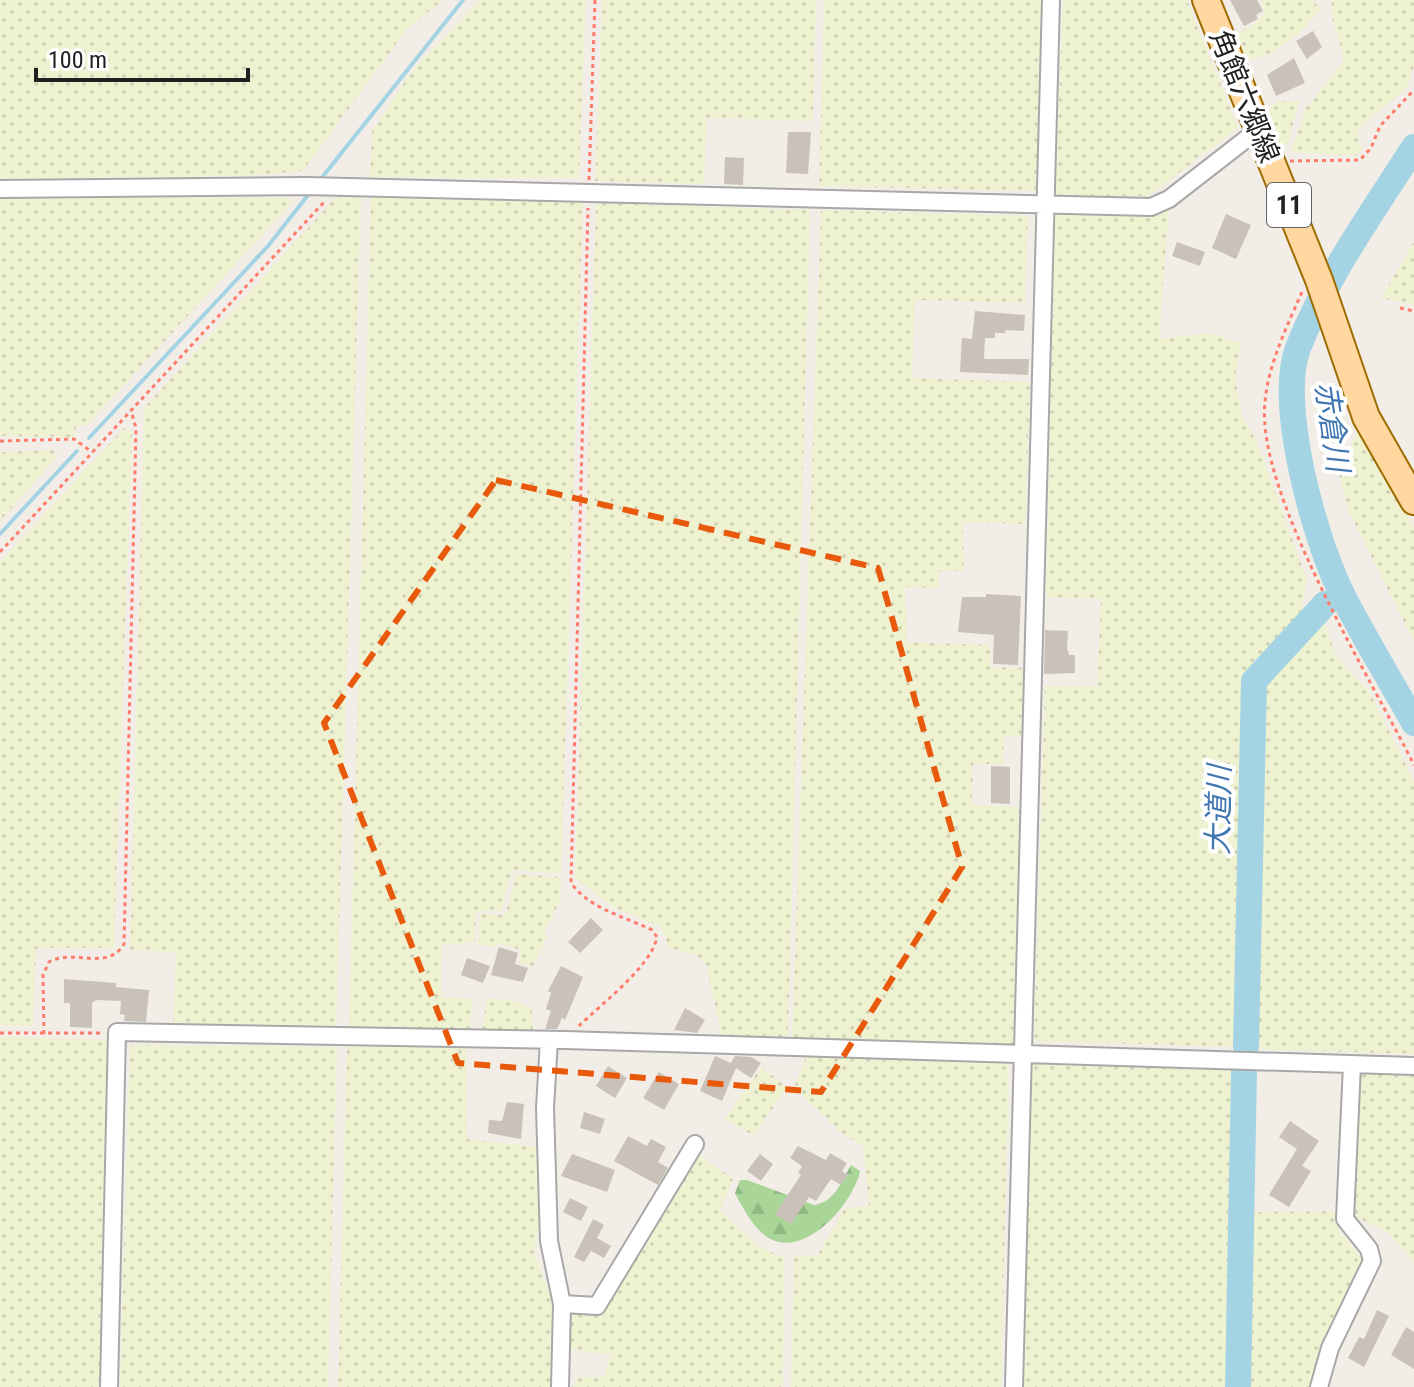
<svg xmlns="http://www.w3.org/2000/svg" width="1414" height="1387" font-family="'Roboto Condensed','Noto Sans JP',sans-serif">
  <defs>
    <pattern id="farmland-dots" width="8" height="8" patternUnits="userSpaceOnUse" patternTransform="scale(2)"><rect width="8" height="8" fill="#eff2d1"/><path d="M2 2h.1M6 6h.1" fill="none" stroke="#cdcfb3" stroke-width="1.8" stroke-linecap="round"/></pattern>
    <pattern id="forest-firs" width="22" height="20" patternUnits="userSpaceOnUse" patternTransform="scale(2)"><rect width="22" height="20" fill="#a9d598"/><path d="M5 1l3.5 6h-7zM16 11l3.5 6h-7z" fill="#91b783"/></pattern>
  </defs>
  <rect width="100%" height="100%" fill="#f2eee7"/>
  <path fill="url(#farmland-dots)" d="M0 0H443L406 30 303 171 243 176 50 178H0Z
    M480 0H586L579 178 370 177 372 131 412 71Z
    M602 0H816L813 121 707 118 704 184 595 181Z
    M824 0H1042L1037 191 819 186Z
    M1063 0H1187L1238 128 1148 196 1055 197Z
    M1261 0H1311L1321 8 1298 35 1271 53 1245 62 1231 36 1254 24 1265 12Z
    M1332 0H1414V65L1407 88 1361 126 1357 132 1362 151 1355 156 1291 152 1306 108 1342 63 1343 55 1331 14Z
    M1299 101 1288 143 1283 147 1269 122V110L1278 101Z
    M371 194 583 201 561 874 513 870 501 911H476L475 942 442 945 441 997 472 999 470 1032 349 1029Z
    M338 195H361L336 1031 173 1027 176 952 130 950 144 408Z
    M0 198H288L292 203 87 425 76 427 75 437 0 436Z
    M596 203 810 210 788 1039 722 1036 706 966 698 956 667 947 666 936 659 926 615 908 575 878Z
    M1169 208 1159 339 1210 333 1241 343 1235 377 1242 416 1257 442 1307 580 1298 625 1248 678 1240 1047 1034 1041 1045 686H1097L1101 599 1046 597 1055 213 1151 214Z
    M821 210 1028 216 1025 303 915 300 912 378 1030 382 1025 524 963 522 964 571H939L938 588 905 587V606L907 607V642L990 645V667L1025 668 1022 737 1004 736 1003 764H973L972 805 1022 807 1013 1048 792 1040Z
    M1414 242V305L1381 298Z
    M124 428 132 431 114 948H36L33 1026 0 1025V562Z
    M1359 429 1414 527V642L1348 510 1339 474Z
    M54 450 56 458 0 521V452Z
    M1324 621 1336 655 1371 695 1414 781V1054L1255 1049 1265 684Z
    M516 874 561 877 560 901 544 933 547 936 533 967 519 962 521 950 497 943 495 947 478 944 480 914 505 915Z
    M487 998 514 1001 532 1009 533 1033 482 1030Z
    M0 1037 115 1040 105 1387H0Z
    M130 1045 337 1047 328 1387H120Z
    M347 1046 466 1047 467 1139 537 1147 543 1199 534 1251 553 1304 551 1387H338Z
    M808 1052 1009 1061 1001 1387H791L794 1256H817L845 1208 869 1206 863 1146 839 1131 794 1087Z
    M1032 1062 1242 1065 1233 1387H1023Z
    M761 1067 787 1087 754 1136 725 1119Z
    M1359 1071 1414 1073V1263L1387 1231 1355 1217Z
    M697 1153 733 1179 720 1211 760 1247 784 1258 783 1387H567L574 1386 578 1377H604L611 1355 568 1349 570 1310 600 1313Z
    M1338 1211V1230L1363 1260 1328 1332 1310 1387H1244L1249 1212Z"/>
  <path fill="url(#forest-firs)" d="M851 1165 860 1171C854 1201 811 1253 775 1241 756 1234 744 1210 735 1193L740 1180H747L814 1205C835 1202 841 1182 851 1165Z"/>
  <g fill="none" stroke-linecap="round" stroke-linejoin="round">
    <path stroke="#a4d4e3" stroke-width="4" d="M320 180 463 0
      M89 438 268 246 312 190
      M0 534 77 451"/>
    <path stroke="#a4d4e3" stroke-width="26" d="M1414 147C1373 212 1326 276 1298 348 1277 403 1314 536 1340 590 1362 635 1390 679 1414 723
      M1246 1046 1254 681 1325 604
      M1238 1387 1244 1071"/>
  </g>
  <path fill="#cac1b9" d="M1230 0H1257L1263 11 1256 15 1258 19 1244 26Z
    M1313 31 1322 47 1307 59 1296 41Z
    M1294 58 1305 83 1276 96 1267 75Z
    M788 132H811L808 174 786 173Z
    M725 157 744 158 743 185 724 184Z
    M1226 214 1251 225 1236 259 1212 248Z
    M1177 242 1205 252 1200 266 1172 256Z
    M975 311 1025 315 1024 331 1006 330 1005 333H995V338H985L984 359H1029L1028 375 960 372 962 338 972 339Z
    M986 594 1021 596 1018 665 993 664 994 635 958 632 962 597H986Z
    M1045 630 1068 631 1067 648 1069 655H1075V673L1044 674Z
    M991 766 1010 767V804L991 803Z
    M591 918 603 930 580 953 568 942Z
    M499 947 518 953 515 964 528 968 523 982 491 975Z
    M467 958 490 966 483 983 461 975Z
    M561 966 583 977 565 1020 562 1018 557 1029H545L551 1011 546 1009 551 993 548 991Z
    M64 979 116 983V987L149 990 146 1022 124 1021 125 1015 120 1014 121 1001 96 1000 92 1003V1028L70 1027V1003H64Z
    M685 1008 705 1020 697 1033 674 1030Z
    M715 1056 731 1063 735 1056 751 1057 761 1063 751 1078 736 1068 722 1101 700 1091Z
    M608 1066 627 1078 615 1098 596 1086Z
    M659 1072 679 1084 664 1110 643 1098Z
    M507 1102 524 1104 521 1139 488 1133 489 1120 502 1121Z
    M584 1112 605 1119 600 1134 580 1128Z
    M1290 1121 1319 1141 1302 1166 1311 1171 1289 1207 1269 1195 1297 1149 1279 1137Z
    M628 1136 647 1146 651 1139 666 1147 658 1162 668 1168 658 1185 614 1161Z
    M798 1146 826 1160 830 1153 847 1163 842 1171 848 1175 841 1185 831 1179 816 1201 809 1197 791 1224 775 1214 801 1175 798 1173 802 1166 790 1158Z
    M572 1154 615 1170 607 1192 561 1176Z
    M760 1154 773 1164 761 1181 747 1171Z
    M570 1198 588 1207 581 1221 563 1212Z
    M593 1219 604 1225 597 1238 611 1246 604 1258 591 1251 584 1262 574 1257Z
    M1377 1310 1389 1316 1364 1367 1348 1358 1359 1337 1364 1339Z
    M1406 1327 1414 1332V1369L1391 1355Z"/>
  <g fill="none" stroke-linecap="round" stroke-linejoin="round">
    <defs>
      <path id="street" d="M0 189 307 186 1151 207 1169 199 1259 129
        M549 1040 545 1108 549 1241 562 1304 560 1387
        M562 1304 597 1306 695 1144
        M109 1387 117 1032 565 1040 1414 1066
        M1014 1387 1051 0
        M1319 1387 1330 1348 1372 1261 1369 1249 1345 1219 1352 1065"/>
      <path id="primary" d="M1206 0 1319 280 1366 417 1414 501"/>
    </defs>
    <use href="#street" stroke="#a8a8a8" stroke-width="20"/>
    <use href="#primary" stroke="#9e6b00" stroke-width="30"/>
    <path stroke="#ff7c6b" stroke-width="3" stroke-dasharray="4 4" stroke-linecap="butt" d="M1290 161 1360 160 1371 148 1380 126 1414 90
      M589 180 595 0
      M1302 292C1287 326 1268 365 1265 402 1255 492 1372 680 1414 765
      M1400 308 1414 311
      M0 441 74 439 92 452
      M0 552 326 200
      M579 1026C601 1004 651 967 657 937L652 930C624 916 591 910 571 883L588 208
      M0 1033H101
      M44 1034 43 975 49 962C73 948 107 972 124 944L136 428 132 414"/>
    <use href="#street" stroke="#fff" stroke-width="16"/>
    <use href="#primary" stroke="#ffd79f" stroke-width="26"/>
  </g>
  <path fill="none" stroke="#e8590c" stroke-width="6" stroke-dasharray="16 10" stroke-linejoin="round" d="M496 480 878 568 962 867 821 1092 458 1063 324 723Z"/>
  <g text-anchor="middle" stroke-width="8" stroke-linejoin="round" paint-order="stroke">
    <rect fill="#fff" stroke="#646464" stroke-width="2" x="1267" y="183" width="44" height="44" rx="6"/>
    <g font-size="26" font-weight="bold" fill="#212121">
      <text x="1289" y="214">11</text>
    </g>
    <g font-size="28" fill="#212121" stroke="#fff">
      <text transform="translate(1245 96) rotate(68)" y="10">角館六郷線</text>
    </g>
    <g font-size="30" font-style="italic" fill="#4178b2" stroke="#fff">
      <text transform="translate(1332 427) rotate(82)" y="10">赤倉川</text>
      <text transform="translate(1219 810) rotate(-89)" y="10">大道川</text>
    </g>
  </g>
  <path d="M36 68v12h212v-12" fill="none" stroke="#212121" stroke-width="4"/>
  <text x="48" y="68" font-size="24" fill="#212121" stroke="#ffffff" stroke-width="6" paint-order="stroke">100 m</text>
</svg>
